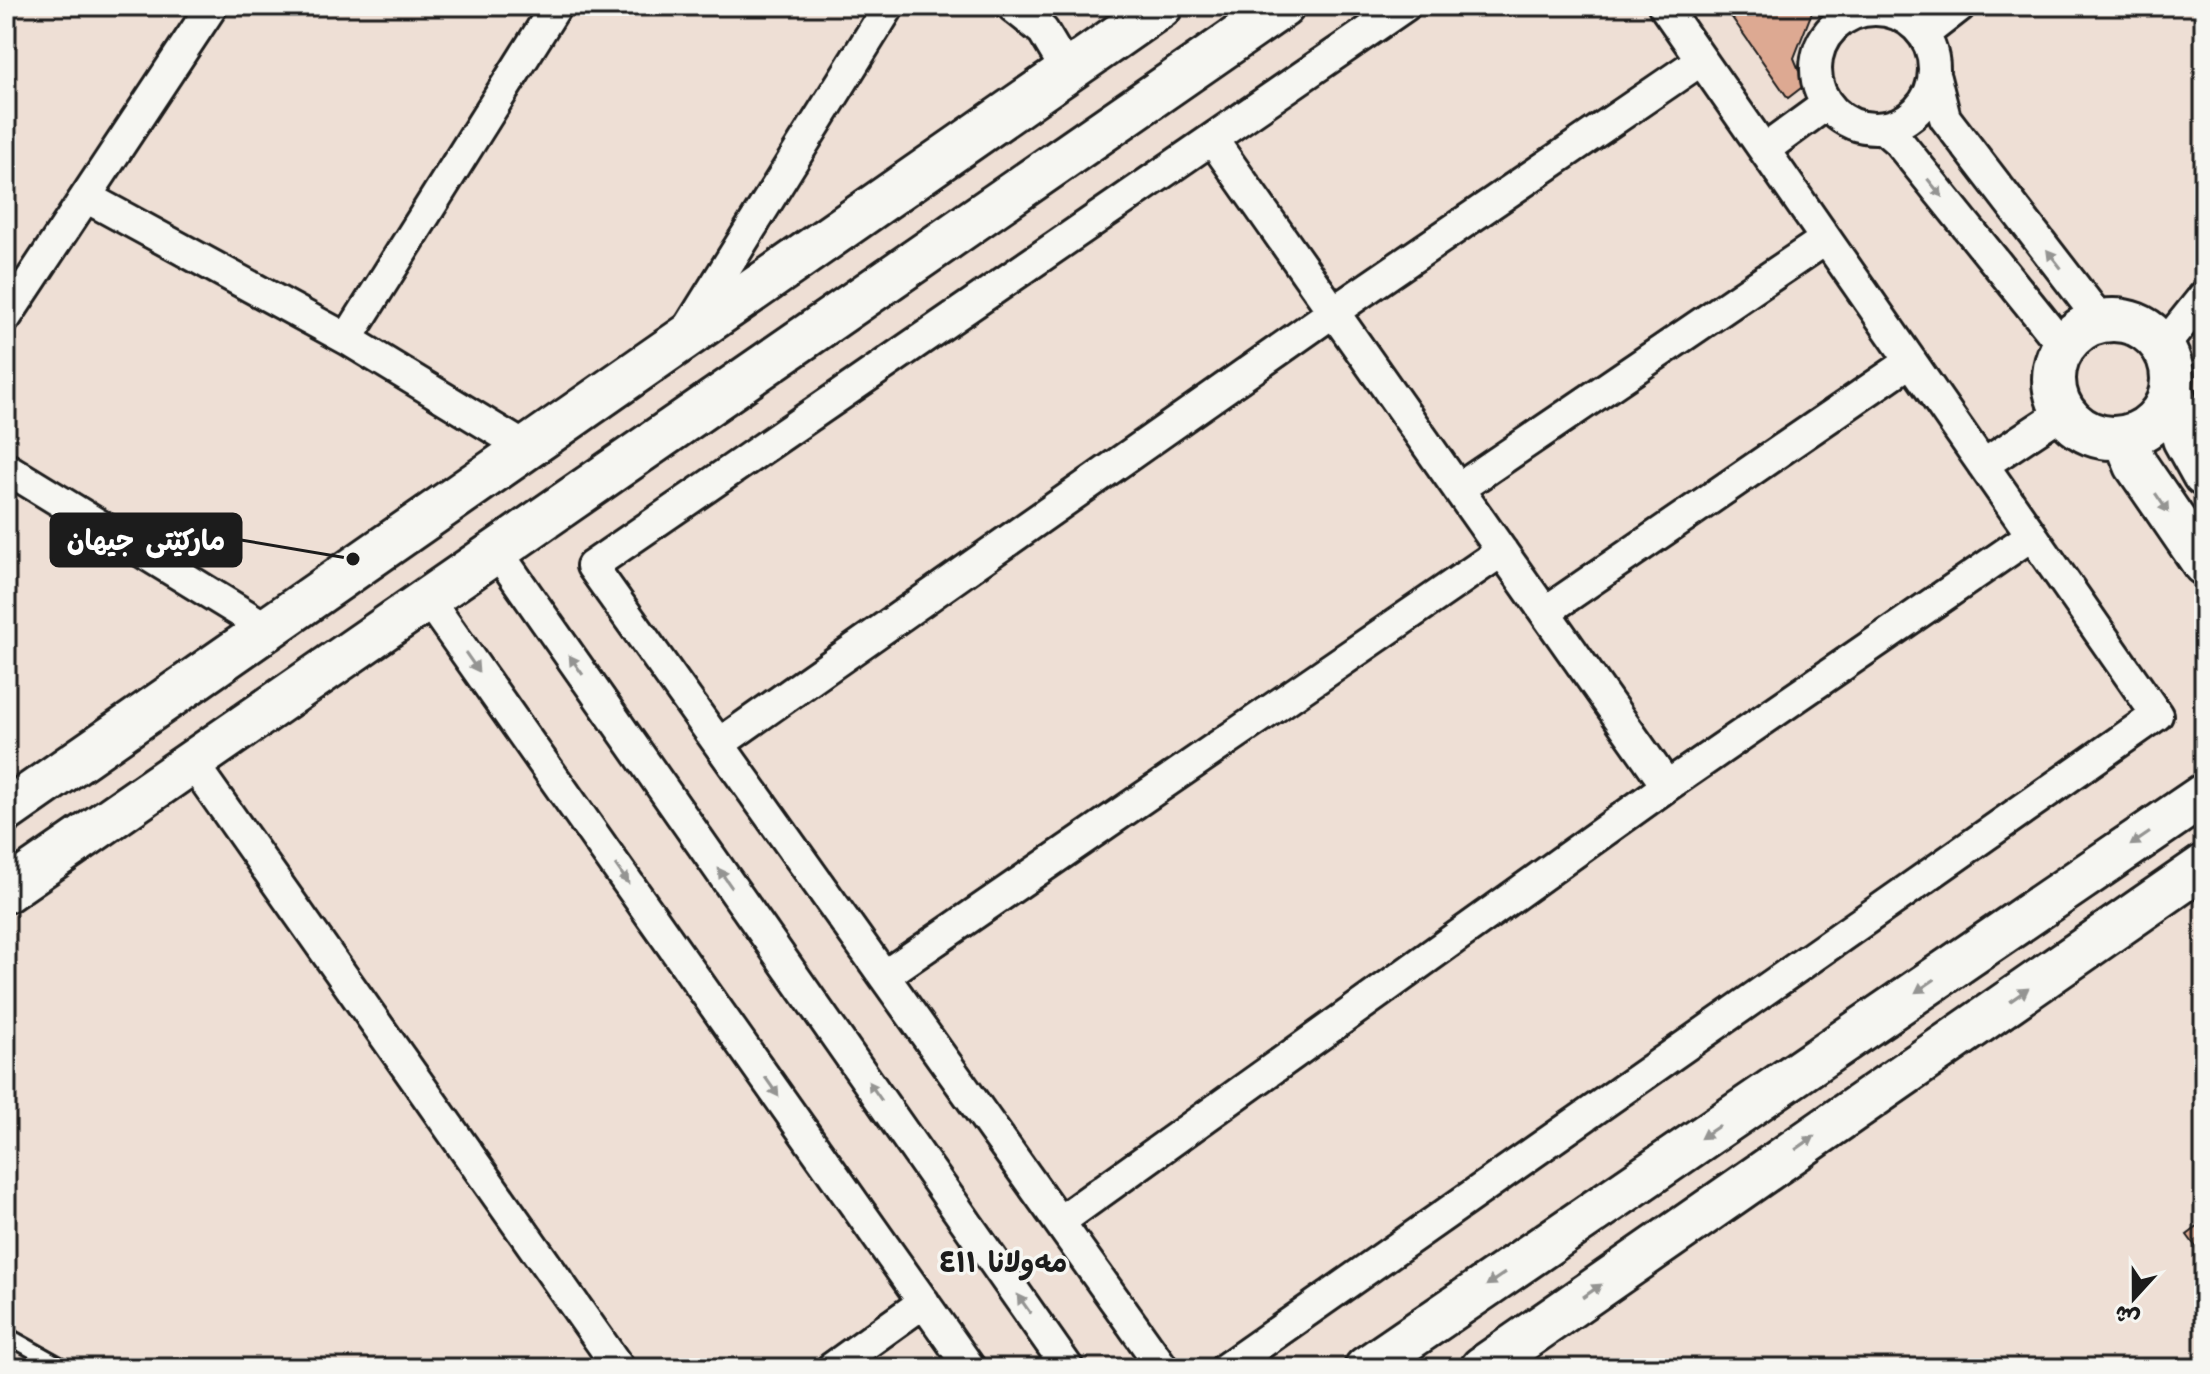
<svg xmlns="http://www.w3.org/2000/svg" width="2210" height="1374" font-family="'Architects Daughter','Playpen Sans Arabic',sans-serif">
  <rect width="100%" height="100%" fill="#eedfd5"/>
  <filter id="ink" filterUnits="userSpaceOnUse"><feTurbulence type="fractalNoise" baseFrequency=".0125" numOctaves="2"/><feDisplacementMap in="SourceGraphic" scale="16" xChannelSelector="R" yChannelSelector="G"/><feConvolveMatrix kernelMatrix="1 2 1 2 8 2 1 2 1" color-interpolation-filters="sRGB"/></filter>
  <g filter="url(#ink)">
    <path fill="#dda992" stroke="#1c1c1c" stroke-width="2" d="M1724 6H1817L1812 12 1794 58 1805 85 1788 98Z
      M2204 1222V1258L2187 1235Z"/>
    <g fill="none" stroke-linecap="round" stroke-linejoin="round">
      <defs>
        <path id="lane" d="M6 1335 65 1368"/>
        <path id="street" d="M1012 6 1043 31 1067 71
          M1816 69a59 59 0 1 1 118 0a59 59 0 1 1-118 0Z
          M1924 34 1960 6
          M1935 78 1945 118 2101 321
          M1884 129 1898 141 2063 346
          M1212 139 1667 786
          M1764 150 1827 104
          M86 197 347 339 526 448
          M6 317 212 6
          M688 329 889 6
          M347 339 556 6
          M2163 347 2204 296
          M1983 465 2063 412
          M6 468 268 629
          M1458 489 1826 239
          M496 550 1068 1368
          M427 598 970 1368
          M1545 612 1911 361
          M719 744 1333 312 1701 60
          M191 761 619 1368
          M884 976 1502 551
          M1059 1222 1667 786 2032 535
          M832 1368 924 1302
          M1163 1368 592 566 1405 6
          M1226 1368 2157 715 1664 6"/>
        <path id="secondary" d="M2054 379a59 59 0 1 1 118 0a59 59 0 1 1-118 0Z
          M2172 391 2184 439 2204 475
          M2125 438 2136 465 2204 564
          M6 811 1161 6
          M6 891 1283 6
          M1366 1368 2204 795
          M1482 1368 2204 866"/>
      </defs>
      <use href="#lane" stroke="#1c1c1c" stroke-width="20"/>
      <use href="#street" stroke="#1c1c1c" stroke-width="36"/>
      <use href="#secondary" stroke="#1c1c1c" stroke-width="48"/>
      <use href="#lane" stroke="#f6f6f2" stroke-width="14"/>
      <use href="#street" stroke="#f6f6f2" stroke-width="30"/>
      <use href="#secondary" stroke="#f6f6f2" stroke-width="42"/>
    </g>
    <defs><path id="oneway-solid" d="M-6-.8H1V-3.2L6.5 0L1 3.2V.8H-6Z" transform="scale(2)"/></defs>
    <g fill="#949492">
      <use href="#oneway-solid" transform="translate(1935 188) rotate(51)"/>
      <use href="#oneway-solid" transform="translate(2054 259) rotate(-128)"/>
      <use href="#oneway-solid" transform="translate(2162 503) rotate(56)"/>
      <use href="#oneway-solid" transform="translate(472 662) rotate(55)"/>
      <use href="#oneway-solid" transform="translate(576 665) rotate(-125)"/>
      <use href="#oneway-solid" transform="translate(2140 839) rotate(146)"/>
      <use href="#oneway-solid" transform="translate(622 874) rotate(55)"/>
      <use href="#oneway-solid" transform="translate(725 878) rotate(-125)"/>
      <use href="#oneway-solid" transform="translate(1925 986) rotate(146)"/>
      <use href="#oneway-solid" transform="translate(2019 995) rotate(-35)"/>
      <use href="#oneway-solid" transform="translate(772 1087) rotate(55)"/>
      <use href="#oneway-solid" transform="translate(875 1091) rotate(-125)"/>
      <use href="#oneway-solid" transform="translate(1710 1132) rotate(146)"/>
      <use href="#oneway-solid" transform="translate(1805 1143) rotate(-35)"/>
      <use href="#oneway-solid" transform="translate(1496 1279) rotate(146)"/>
      <use href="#oneway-solid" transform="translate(1592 1291) rotate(-35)"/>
      <use href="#oneway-solid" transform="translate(1024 1304) rotate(-125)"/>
    </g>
  </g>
  <g text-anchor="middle" stroke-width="7" stroke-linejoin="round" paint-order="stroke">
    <g font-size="28" font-weight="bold" fill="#1c1c1c" stroke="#f6f6f2">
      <text x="1003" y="1272">مەولانا ٤١١</text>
    </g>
  </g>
  <path fill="none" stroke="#1c1c1c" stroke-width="3" d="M353 559L241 540"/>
  <circle fill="#1c1c1c" stroke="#f6f6f2" stroke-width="3" cx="353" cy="559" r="8"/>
  <rect fill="#1c1c1c" stroke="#1c1c1c" stroke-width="3" x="51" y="514" width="190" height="52" rx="8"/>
  <g font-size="28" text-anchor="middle" font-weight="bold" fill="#fff">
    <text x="146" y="550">مارکێتی جیهان</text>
  </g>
  <rect width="2210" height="1374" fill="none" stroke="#f6f6f2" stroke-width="32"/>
  <rect x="16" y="16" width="2178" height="1342" fill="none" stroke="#1c1c1c" stroke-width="3" filter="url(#ink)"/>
  <g transform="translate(2134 1298) rotate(201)" stroke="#f6f6f2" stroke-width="6" paint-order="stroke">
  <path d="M0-6L14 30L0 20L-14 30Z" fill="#1c1c1c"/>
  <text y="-12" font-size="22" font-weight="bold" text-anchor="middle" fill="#1c1c1c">ش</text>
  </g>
</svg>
